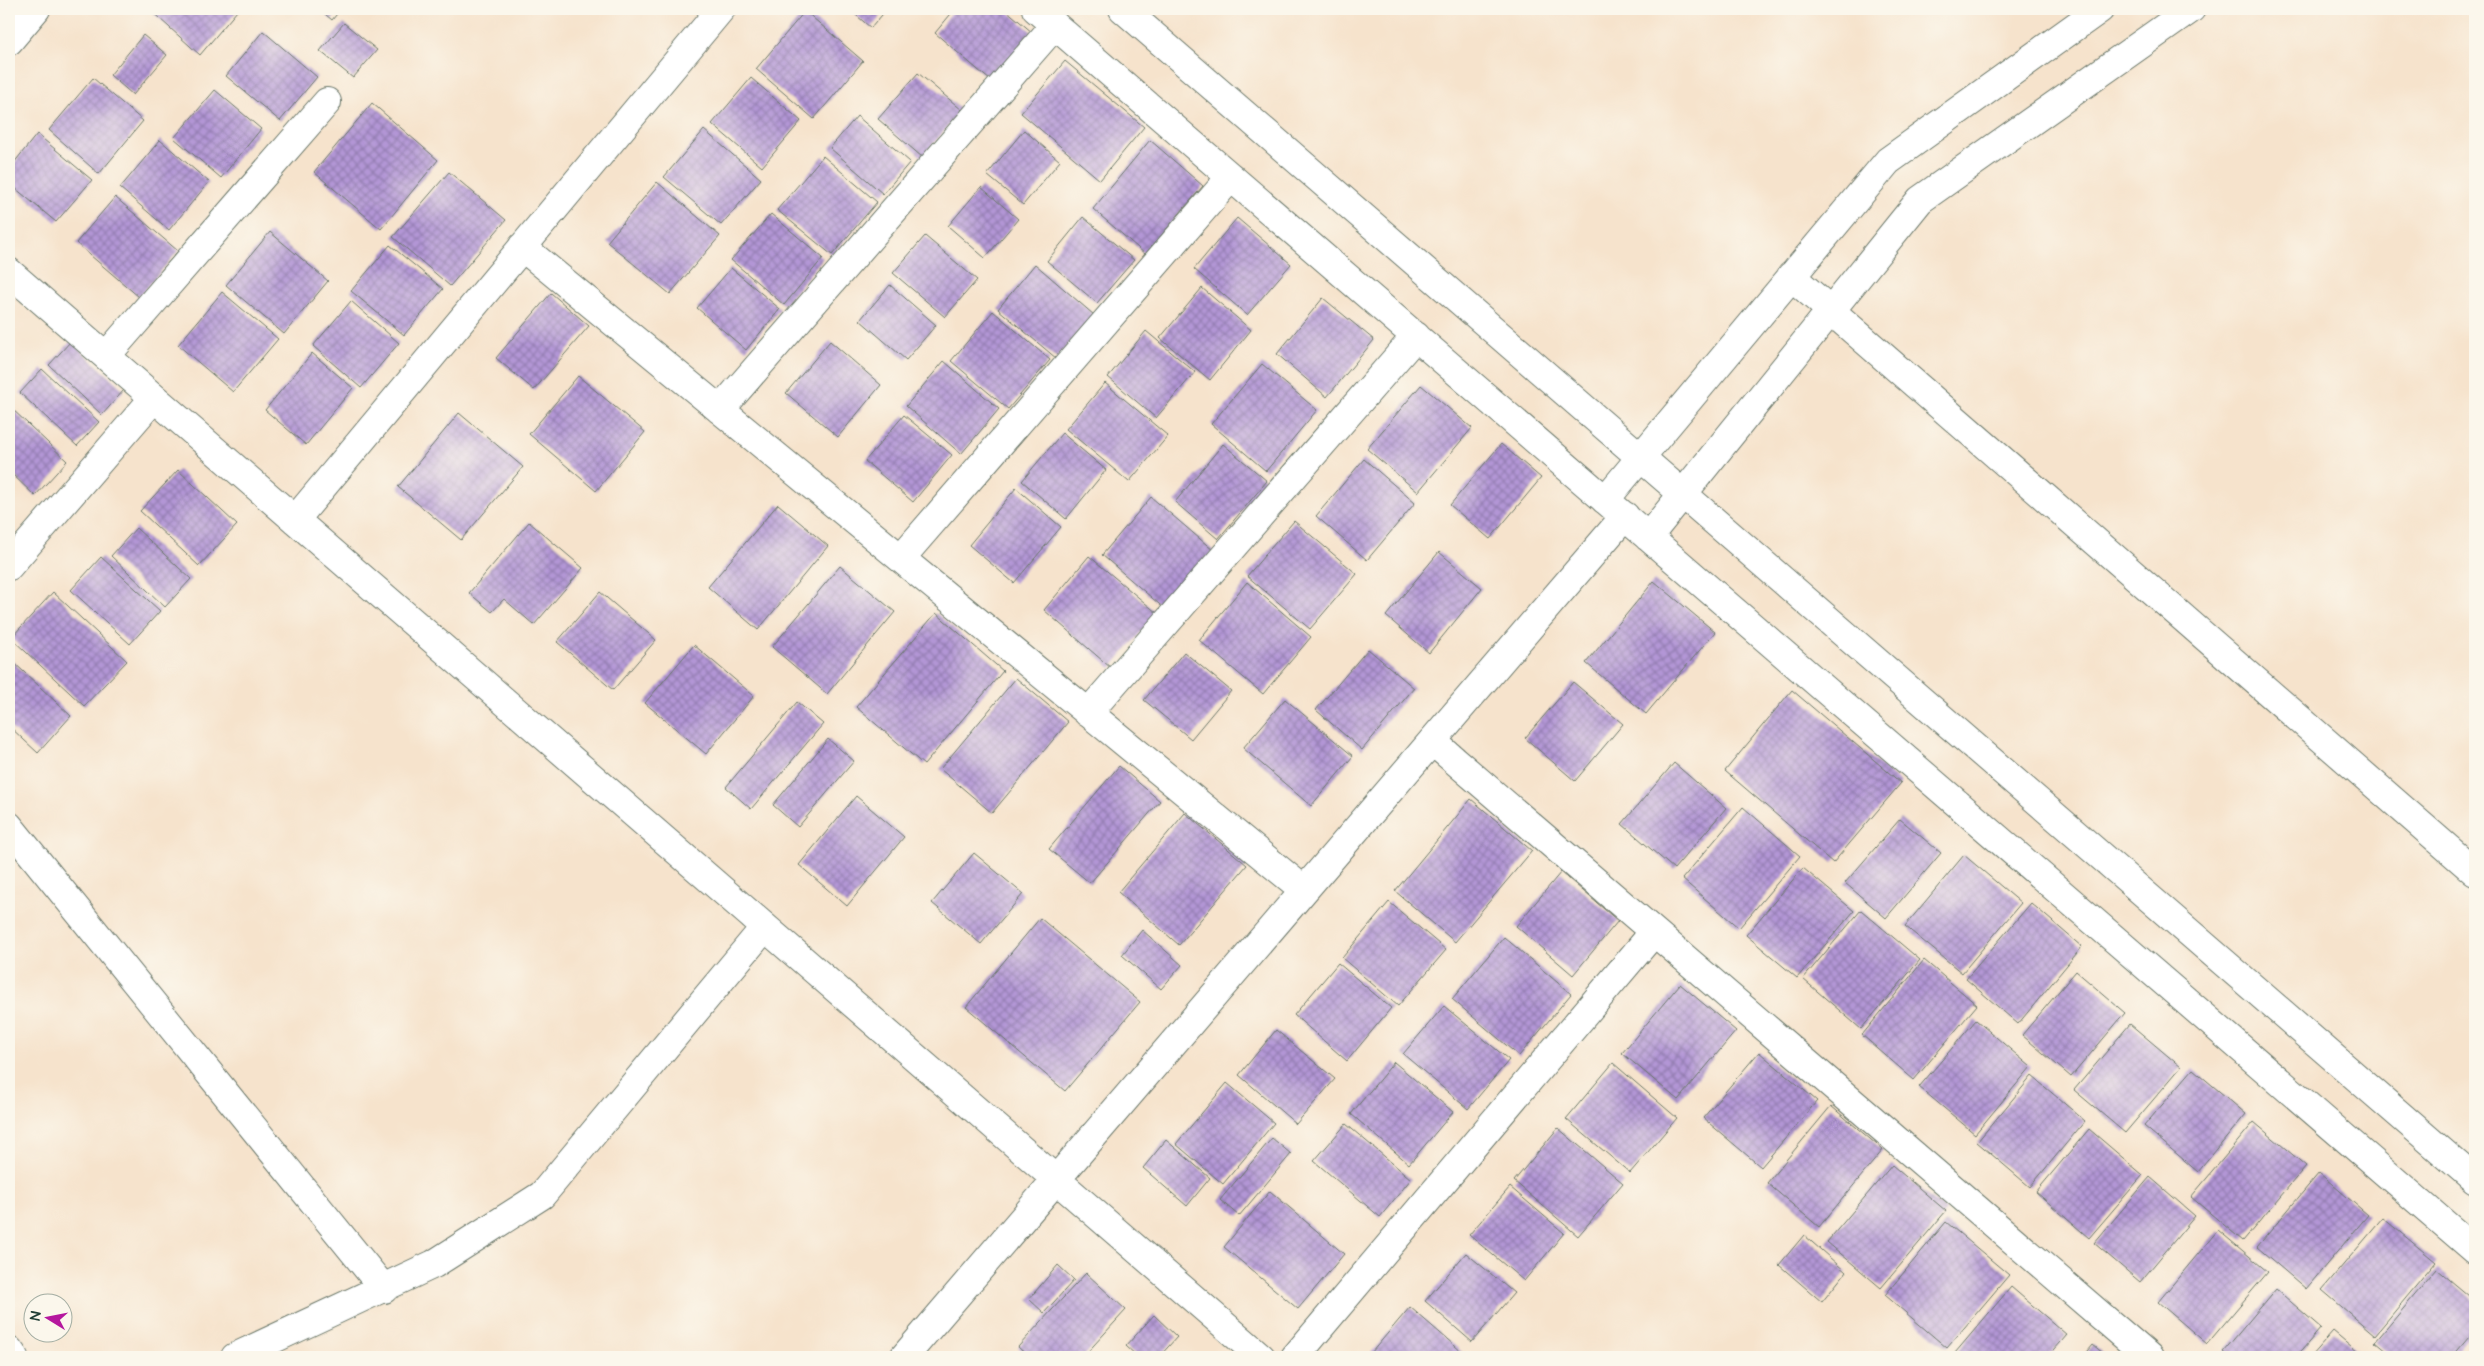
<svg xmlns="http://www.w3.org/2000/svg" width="2484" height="1366" font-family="'Architects Daughter',sans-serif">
  <defs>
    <pattern id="building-cross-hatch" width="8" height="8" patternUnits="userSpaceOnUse" patternTransform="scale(1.25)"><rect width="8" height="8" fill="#b396d6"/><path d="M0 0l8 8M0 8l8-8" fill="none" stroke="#917cae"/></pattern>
  </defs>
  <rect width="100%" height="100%" fill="#fbf7ec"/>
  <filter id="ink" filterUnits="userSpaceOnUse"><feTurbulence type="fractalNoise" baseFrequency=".02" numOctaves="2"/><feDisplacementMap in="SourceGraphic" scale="10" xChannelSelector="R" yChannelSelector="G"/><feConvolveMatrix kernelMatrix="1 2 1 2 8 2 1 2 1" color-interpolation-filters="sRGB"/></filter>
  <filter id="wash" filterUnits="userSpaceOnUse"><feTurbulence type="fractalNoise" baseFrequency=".0096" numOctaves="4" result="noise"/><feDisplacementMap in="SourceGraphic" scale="20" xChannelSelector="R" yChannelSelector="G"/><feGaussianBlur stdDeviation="1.12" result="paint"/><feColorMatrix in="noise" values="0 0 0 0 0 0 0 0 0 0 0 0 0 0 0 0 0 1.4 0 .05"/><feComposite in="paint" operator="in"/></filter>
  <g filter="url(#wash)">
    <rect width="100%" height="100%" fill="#f6e3cc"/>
    <g id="blocks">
      <path fill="url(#building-cross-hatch)" d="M149 9H235L237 11 200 55Z
        M319 9H341L332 20Z
        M849 9H887L871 28Z
        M955 9H1005L1033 33 991 81 935 33Z
        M805 11 863 61 814 119 756 69Z
        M344 23 377 50 353 78 320 51Z
        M263 31 317 77 280 121 226 76Z
        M143 35 167 55 133 95 110 75Z
        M1065 61 1144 127 1100 180 1021 113Z
        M918 73 962 110 922 157 878 119Z
        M93 78 143 121 99 174 49 130Z
        M751 78 801 121 762 167 712 124Z
        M215 90 261 129 221 178 174 138Z
        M372 103 438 160 381 229 314 172Z
        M857 116 910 162 883 194 830 148Z
        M704 130 761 179 721 225 664 177Z
        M1024 130 1060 161 1023 205 987 175Z
        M37 134 92 180 56 222 9 183V169Z
        M160 140 209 182 169 230 120 188Z
        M1150 140 1203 186 1145 254 1093 209Z
        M823 156 877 202 832 255 777 210Z
        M449 172 506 220 450 286 393 237Z
        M657 182 720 236 670 294 607 242Z
        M981 187 1018 219 985 258 948 226Z
        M115 197 178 251 139 297 76 243Z
        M771 214 823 258 784 305 731 260Z
        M1083 217 1134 260 1097 303 1047 261Z
        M1237 218 1291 264 1247 315 1194 269Z
        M270 232 328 281 284 334 226 285Z
        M925 236 977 280 945 317 893 273Z
        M390 245 443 289 404 335 351 291Z
        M1035 264 1094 315 1057 359 998 309Z
        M731 268 780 309 746 350 697 308Z
        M890 285 936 325 906 360 860 320Z
        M1202 288 1251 330 1210 380 1160 338Z
        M222 292 278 339 233 392 178 345Z
        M551 293 589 326 534 390 496 358Z
        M1323 298 1374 340 1327 397 1277 354Z
        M351 301 399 343 361 388 313 346Z
        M993 311 1050 360 1008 409 951 361Z
        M1146 331 1195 372 1156 418 1108 377Z
        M71 341 124 390 102 415 49 365Z
        M830 341 881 385 838 437 786 393Z
        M312 353 353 388 306 445 265 410Z
        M944 361 999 409 961 454 906 406Z
        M1262 364 1317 410 1266 471 1211 424Z
        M42 369 99 422 77 446 20 393Z
        M578 376 645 432 596 491 529 434Z
        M1105 383 1168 436 1129 482 1066 429Z
        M1421 385 1472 428 1418 492 1367 449Z
        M9 406 67 461 35 496 9 471Z
        M459 413 523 467 461 540 398 487Z
        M904 415 952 455 913 502 865 461Z
        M1062 433 1106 470 1066 519 1022 481Z
        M1223 444 1267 481 1218 539 1175 502Z
        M1501 444 1541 478 1490 539 1450 505Z
        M1364 459 1415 503 1367 560 1316 516Z
        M178 470 237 525 199 566 140 511Z
        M1016 488 1061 527 1014 583 969 545Z
        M1151 497 1214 551 1166 610 1102 555Z
        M778 504 828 546 758 630 708 587Z
        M1294 521 1357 574 1310 629 1247 576Z
        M529 522 583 568 534 625 504 599 492 612 469 593Z
        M136 528 191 579 165 607 111 556Z
        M1439 552 1482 588 1429 653 1386 616Z
        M1089 556 1157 613 1111 668 1044 610Z
        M101 557 160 611 130 644 71 590Z
        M840 566 895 612 827 694 772 647Z
        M1654 581 1715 632 1646 714 1586 663Z
        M1247 582 1311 637 1263 694 1199 640Z
        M53 592 127 661 84 706 11 638Z
        M600 592 656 640 613 690 557 642Z
        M936 613 1003 671 924 765 856 707Z
        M694 645 754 696 706 754 645 703Z
        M1368 649 1414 688 1362 750 1316 710Z
        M1184 652 1231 691 1191 739 1144 700Z
        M9 658 71 716 38 753 9 726Z
        M1016 678 1068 722 992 813 940 769Z
        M1573 682 1623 724 1575 781 1525 738Z
        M1792 690 1901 783 1833 863 1725 771Z
        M1285 699 1353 756 1311 806 1243 748Z
        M797 702 823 724 751 809 726 787Z
        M828 739 854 761 798 827 773 805Z
        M1674 763 1726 808 1674 869 1622 824Z
        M1119 766 1160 801 1090 883 1049 849Z
        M856 796 904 837 847 906 799 865Z
        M1471 799 1532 851 1455 942 1395 891Z
        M1743 807 1800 856 1739 928 1682 879Z
        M1185 813 1247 865 1179 945 1118 892Z
        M1900 819 1941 853 1886 918 1845 883Z
        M974 853 1023 894 981 944 932 903Z
        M1964 855 2021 903 1962 973 1905 926Z
        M1803 868 1854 911 1797 978 1746 935Z
        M1561 872 1618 921 1573 975 1516 926Z
        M1389 902 1446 950 1398 1006 1342 958Z
        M2031 903 2082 947 2018 1024 1966 979Z
        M1861 910 1920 960 1861 1029 1803 979Z
        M1040 918 1140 1002 1065 1091 966 1007Z
        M1142 930 1182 965 1161 989 1122 955Z
        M1504 937 1571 994 1519 1056 1452 999Z
        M1924 960 1977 1005 1914 1080 1862 1035Z
        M1338 963 1391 1008 1347 1061 1294 1015Z
        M2076 971 2125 1013 2071 1077 2022 1035Z
        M1680 984 1736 1031 1678 1100 1622 1053Z
        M1444 1006 1509 1060 1468 1109 1403 1054Z
        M1976 1020 2031 1067 1975 1134 1919 1087Z
        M2130 1024 2181 1067 2125 1133 2074 1090Z
        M1276 1030 1335 1079 1296 1124 1239 1075Z
        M1759 1052 1817 1101 1761 1167 1703 1118Z
        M1394 1062 1453 1112 1409 1164 1351 1114Z
        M1613 1063 1677 1118 1630 1173 1566 1119Z
        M2193 1069 2246 1114 2198 1172 2144 1126Z
        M2032 1076 2085 1121 2030 1187 1977 1142Z
        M1227 1083 1274 1123 1223 1184 1176 1144Z
        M1831 1106 1883 1150 1819 1227 1767 1183Z
        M2254 1122 2306 1166 2243 1241 2191 1197Z
        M1346 1124 1411 1179 1380 1217 1314 1161Z
        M1558 1128 1623 1183 1578 1236 1514 1181Z
        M2089 1129 2143 1175 2089 1238 2036 1192Z
        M1272 1138 1291 1154 1239 1216 1220 1200Z
        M1166 1140 1210 1178 1187 1206 1143 1168Z
        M1892 1165 1946 1211 1881 1288 1827 1242Z
        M2319 1173 2368 1215 2306 1289 2257 1247Z
        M2150 1177 2195 1216 2140 1282 2094 1243Z
        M1510 1187 1564 1233 1524 1281 1469 1235Z
        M1270 1191 1344 1254 1298 1309 1224 1247Z
        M2383 1218 2436 1262 2375 1335 2322 1290Z
        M1946 1222 2009 1275 1947 1348 1885 1295Z
        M2218 1230 2268 1272 2207 1344 2158 1302Z
        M1804 1235 1846 1272 1822 1302 1779 1265Z
        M1466 1253 1514 1293 1472 1342 1425 1301Z
        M1058 1265 1074 1280 1044 1313 1029 1299Z
        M2437 1269 2475 1301V1330L2452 1357H2393L2375 1342Z
        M1086 1273 1126 1310 1083 1357H1029L1018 1347Z
        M2011 1287 2067 1335 2048 1357H1960L1955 1353Z
        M2276 1289 2321 1328 2296 1357H2229L2223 1352Z
        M1410 1307 1462 1352 1458 1357H1376L1371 1353Z
        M1154 1315 1177 1337 1159 1357H1138L1126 1346Z
        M2333 1331 2364 1357H2310Z
        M2093 1345 2108 1357H2083Z"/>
    </g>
  </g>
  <g filter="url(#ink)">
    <use href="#blocks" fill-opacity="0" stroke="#6a7769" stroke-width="1"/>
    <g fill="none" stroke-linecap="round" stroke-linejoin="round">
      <defs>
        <path id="minor" d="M1036 9 2475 1250
          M1123 9 2475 1180
          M9 41 36 9
          M522 247 1304 890
          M9 272 1261 1357
          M1791 276 2475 872
          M106 356 327 102
          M720 410 1055 25
          M1605 500 1888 161 2100 9
          M295 520 721 9
          M1648 537 1920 200 2191 9
          M901 558 1231 177
          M9 566 154 398
          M1088 713 1416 336
          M1432 741 2149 1357
          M9 826 384 1289
          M9 1350 14 1357
          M235 1357 434 1264 542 1195 765 927
          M904 1357 1625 516
          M1295 1357 1654 932"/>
      </defs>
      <use href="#minor" stroke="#6a7769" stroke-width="30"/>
      <use href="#minor" stroke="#fff" stroke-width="28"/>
    </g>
  </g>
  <rect width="2484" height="1366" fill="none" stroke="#fbf7ec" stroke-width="30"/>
  <g transform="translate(48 1318) rotate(280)"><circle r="24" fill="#fbf7ec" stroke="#a3ada2"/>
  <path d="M0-4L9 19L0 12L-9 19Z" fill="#b5179e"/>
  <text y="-8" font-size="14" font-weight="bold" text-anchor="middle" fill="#1f3d34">N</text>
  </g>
</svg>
